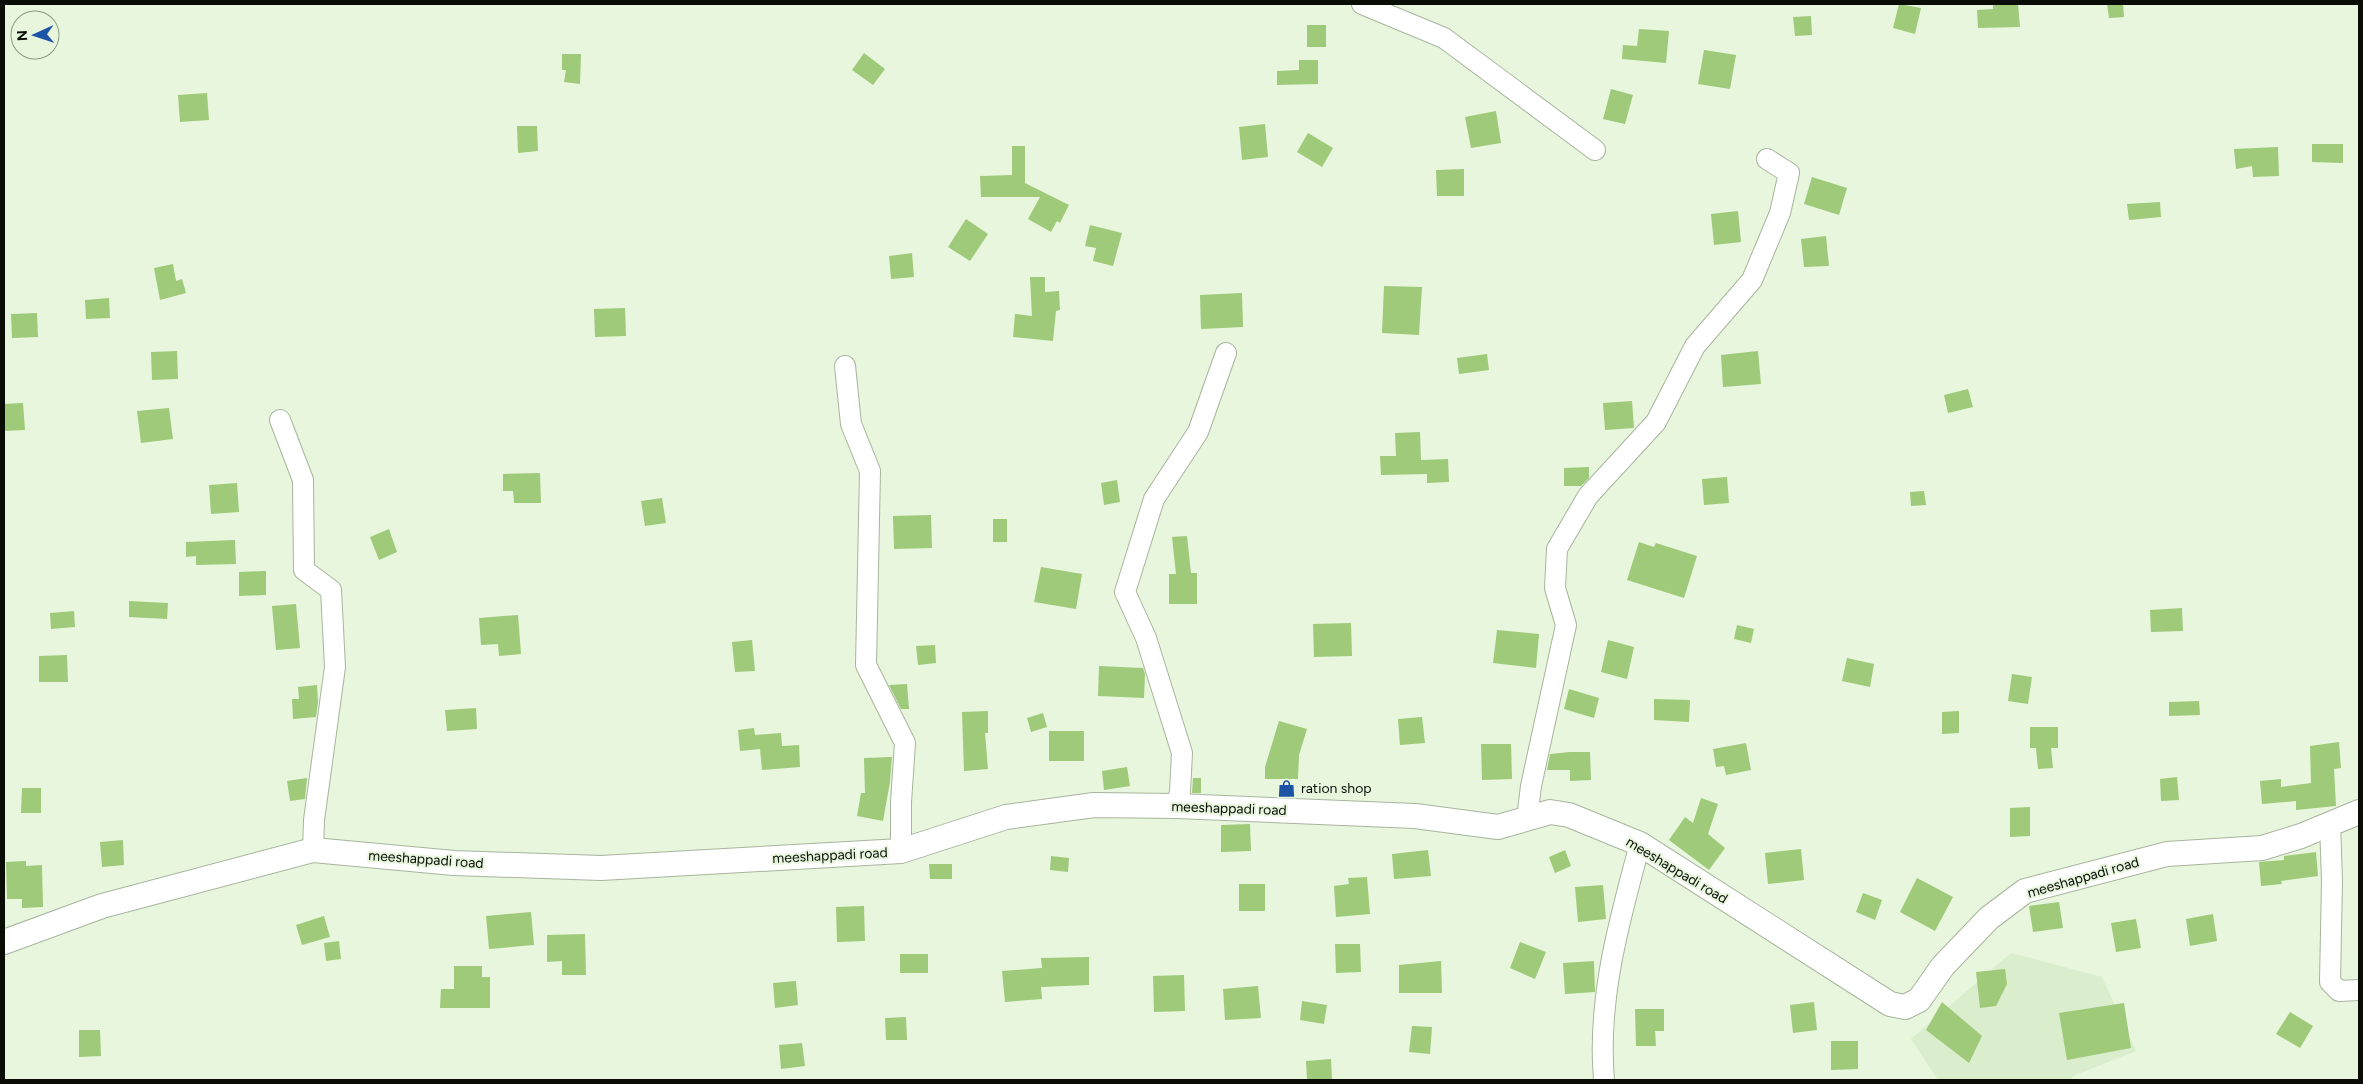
<svg xmlns="http://www.w3.org/2000/svg" width="2363" height="1084" font-family="Figtree,sans-serif">
  <rect width="100%" height="100%" fill="#e7f6dd"/>
  <path fill="#daedcd" d="M2011 953 2102 977 2136 1051 2073 1076 2070 1080H1938L1911 1039Z"/>
  <path fill="#9eca79" d="M1899 4 1921 8 1915 34 1893 28Z
    M1993 4H2018L2020 27 1978 28 1977 10 1993 9Z
    M2107 4H2123L2124 17 2109 18Z
    M1811 16 1812 35 1795 36 1793 17Z
    M1307 25H1326V47H1307Z
    M1639 29 1669 31 1666 63 1622 59 1623 45 1637 46Z
    M1704 50 1736 55 1730 89 1698 84Z
    M864 53 885 69 873 85 852 70Z
    M562 54H581L580 84 564 82 566 70H562Z
    M1299 60H1318V84L1277 85V71L1299 70Z
    M1611 89 1633 95 1625 124 1603 119Z
    M207 93 209 120 180 122 178 95Z
    M1496 111 1501 143 1471 148 1465 117Z
    M1265 124 1268 157 1242 160 1239 127Z
    M517 126H537L538 151 518 153Z
    M1308 133 1333 148 1322 167 1297 152Z
    M2312 144H2343V163L2312 162Z
    M1012 146H1025V183L1069 205 1060 223 1057 221 1051 232 1028 219 1040 197H981L980 176 1012 175Z
    M2278 147 2279 176 2253 177 2252 166 2236 169 2234 149Z
    M1464 169V196H1437L1436 170Z
    M1812 177 1847 188 1839 215 1804 204Z
    M2160 202 2161 217 2129 220 2127 204Z
    M1738 211 1741 242 1714 245 1711 214Z
    M966 219 988 234 970 261 948 247Z
    M1090 225 1122 233 1113 266 1093 261 1096 248 1085 246Z
    M1826 236 1829 266 1804 267 1801 239Z
    M912 253 914 277 891 279 889 256Z
    M173 264 176 281 182 279 186 293 160 300 154 268Z
    M1030 277H1045V292L1059 291 1060 310 1056 311 1053 341 1013 337 1015 314 1032 316Z
    M1384 286 1422 287 1419 335 1382 333Z
    M1242 293 1243 327 1201 329 1200 295Z
    M109 298 110 318 86 319 85 300Z
    M625 308 626 336 595 337 594 309Z
    M37 313 38 337 12 338 11 314Z
    M177 351 178 379 152 380 151 352Z
    M1758 351 1761 384 1723 387 1721 355Z
    M1487 354 1489 370 1459 374 1457 358Z
    M1968 389 1973 407 1948 413 1944 395Z
    M1632 401 1634 428 1605 430 1603 403Z
    M23 403 25 430 4 431V404Z
    M169 408 173 439 141 443 137 411Z
    M1420 432 1421 460 1448 459 1449 482 1427 483V474L1381 475 1380 456H1396L1395 433Z
    M1589 467V478L1581 486H1564V468Z
    M540 473 541 503H514L513 491H503V474Z
    M1727 477 1729 503 1704 505 1702 479Z
    M1117 480 1120 502 1104 505 1101 483Z
    M237 483 239 512 211 514 209 485Z
    M1924 491 1926 505 1911 506 1910 492Z
    M662 498 666 523 645 526 641 501Z
    M931 515 932 548 894 549 893 516Z
    M993 519H1007V542H993Z
    M389 529 397 552 379 560 370 537Z
    M1187 536 1191 573H1197V604H1169V574H1176L1172 537Z
    M235 540 236 564 196 565V556L186 557V542Z
    M1639 542 1654 547 1656 543 1697 556 1684 598 1627 580Z
    M1041 567 1082 574 1076 609 1034 602Z
    M266 571V595L239 596V572Z
    M129 601 168 603 167 619 129 617Z
    M296 604 300 648 276 650 272 606Z
    M2182 608 2183 631 2151 632 2150 610Z
    M74 611 75 627 51 629 50 613Z
    M518 615 521 654 499 656 498 644 481 645 479 618Z
    M1351 623 1352 656 1314 657 1313 624Z
    M1737 625 1754 629 1751 643 1734 639Z
    M1497 630 1539 634 1536 668 1493 663Z
    M752 640 755 671 735 672 732 642Z
    M1608 640 1634 647 1627 679 1601 672Z
    M935 645 936 663 918 665 916 646Z
    M67 655 68 682H39V656Z
    M1847 658 1874 664 1870 687 1842 681Z
    M1099 666 1143 668 1145 674 1144 698 1098 696Z
    M2012 674 2032 677 2028 704 2008 701Z
    M907 684 909 709H901L889 685Z
    M317 685 318 702 316 717 293 719 292 699H299L298 687Z
    M1569 689 1599 698 1594 718 1564 709Z
    M1654 699 1690 700 1689 722 1654 720Z
    M2199 701 2200 715 2169 716V702Z
    M476 708 477 729 447 731 445 710Z
    M988 711V733H985L988 769 964 771 962 712Z
    M1959 711V733L1942 734V712Z
    M1043 713 1047 727 1031 732 1027 718Z
    M1422 717 1425 743 1400 745 1398 719Z
    M1279 721 1307 729 1299 755 1298 779H1265V767Z
    M2030 727H2058V748H2051L2053 768 2038 769 2036 748H2030Z
    M754 728 755 735 781 733 782 746 799 745 800 767 762 770 760 749 740 751 738 730Z
    M1049 731H1084V761H1049Z
    M2339 742 2341 768 2334 769 2336 806 2296 810V801L2262 804 2260 781 2281 779V787L2311 783 2310 746Z
    M1746 743 1751 770 1726 775 1724 766 1716 767 1713 749Z
    M1481 744H1511L1512 779 1482 780Z
    M1570 752H1590L1591 780 1570 781V770H1547L1550 754Z
    M892 757 890 782 883 821 857 816 861 793H865L864 758Z
    M1127 767 1130 786 1104 790 1102 771Z
    M2177 777 2179 800 2161 801 2160 779Z
    M307 778 305 799 290 801 287 781Z
    M1193 778H1201V793H1192Z
    M22 788H41V813H21Z
    M1701 798 1718 804 1708 834 1725 848 1709 870 1669 840 1685 817 1693 823Z
    M2030 807V836L2010 837V808Z
    M1250 824 1251 851 1221 852V825Z
    M123 840 124 865 102 867 100 842Z
    M1801 849 1804 880 1768 884 1765 853Z
    M1428 850 1431 876 1394 879 1392 854Z
    M1565 850 1571 866 1555 873 1549 857Z
    M2316 852 2318 876 2281 881 2282 884 2261 886 2259 862 2284 860V856Z
    M1051 856 1069 858 1068 872 1050 870Z
    M26 861V866L42 865 43 907 22 908V899H7L6 862Z
    M929 864H952V879H930Z
    M1367 877 1370 914 1336 917 1334 886 1349 884 1348 878Z
    M1917 878 1953 897 1935 931 1900 912Z
    M1239 884H1265V911H1239Z
    M1603 885 1606 919 1578 922 1575 887Z
    M1863 893 1882 900 1875 920 1856 912Z
    M2059 902 2063 928 2033 932 2029 906Z
    M864 906 865 941 837 942 836 907Z
    M531 912 534 945 489 949 486 916Z
    M2213 914 2217 941 2190 946 2186 919Z
    M324 916 330 937 302 945 296 925Z
    M2136 919 2141 948 2116 952 2111 923Z
    M585 934 586 975H562V961L547 962V935Z
    M339 941 341 959 326 961 324 943Z
    M1520 942 1546 952 1535 979 1510 968Z
    M1335 944H1360L1361 972 1336 973Z
    M900 954H928V973H900Z
    M1089 957V985L1041 987 1042 999 1005 1002 1002 971 1042 968 1041 958Z
    M1441 961 1442 993H1399V965Z
    M1594 961 1595 992 1565 994 1563 963Z
    M454 966H482V977H490V1008H440L441 989H454Z
    M2005 969 2007 984 1996 1006 1980 1008 1976 972Z
    M1184 975 1185 1011 1154 1012 1153 976Z
    M796 981 798 1005 775 1008 773 983Z
    M1258 986 1261 1018 1225 1020 1223 989Z
    M1302 1001 1327 1005 1324 1024 1300 1020Z
    M1814 1002 1817 1030 1793 1033 1790 1005Z
    M1942 1002 1982 1036 1969 1063 1926 1030Z
    M2124 1003 2131 1048 2067 1060 2059 1013Z
    M1635 1009H1664V1031H1655L1656 1046H1636Z
    M2290 1012 2313 1026 2300 1048 2276 1034Z
    M906 1017 907 1040H886L885 1018Z
    M1412 1026 1432 1027 1430 1054 1409 1052Z
    M79 1030H100L101 1056 79 1057Z
    M1831 1041H1858V1069L1831 1070Z
    M802 1043 805 1066 781 1069 779 1045Z
    M1331 1059 1332 1080H1307L1306 1061Z"/>
  <g fill="none" stroke-linecap="round" stroke-linejoin="round">
    <defs>
      <path id="minor" d="M1362 4 1444 38 1595 150
        M845 366 851 424 870 471 866 665 905 743 901 802V851
        M280 420 303 480 304 570 331 590 335 667 314 820 313 850
        M1177 806 1180 791 1182 753 1146 638 1125 592 1154 499 1198 432 1226 353
        M1527 819 1531 786 1566 625 1555 588 1557 549 1588 496 1656 422 1695 346 1752 280 1780 213 1789 173 1767 159
        M2330 823 2332 881 2330 982 2339 991 2359 990
        M1604 1080C1597 1000 1619 921 1640 844"/>
      <path id="tertiary" d="M4 942 102 906 313 850 454 863 601 868 901 851 1006 817 1094 805 1177 806 1415 816 1498 827 1550 812 1569 815 1640 844 1890 1004 1905 1007 1919 1000 1943 966 1989 918 2025 891 2167 854 2262 848 2301 836 2359 812"/>
    </defs>
    <use href="#minor" stroke="#a7b59d" stroke-width="22"/>
    <use href="#tertiary" stroke="#a7b59d" stroke-width="26"/>
    <use href="#minor" stroke="#fff" stroke-width="20"/>
    <use href="#tertiary" stroke="#fff" stroke-width="24"/>
  </g>
  <defs>
    <symbol id="shop-bare" viewBox="-9 -9 18 18"><path d="M-5-2.5h2.3a2.7 3.5 0 0 1 5.4 0H5L5.5 6h-11ZM-1.5-2.5h3a1.5 2.3 0 0 0-3 0Z" fill="#1e54a6" stroke="#e7f6dd" stroke-width="2.5" paint-order="stroke"/></symbol>
  </defs>
  <g fill-rule="evenodd">
    <use href="#shop-bare" x="1274" y="776" width="25" height="25"/>
  </g>
  <g text-anchor="middle" stroke-width="4" stroke-linejoin="round" paint-order="stroke">
    <g font-size="14" fill="#090d06" stroke="#e7f6dd" text-anchor="start">
      <text x="1301" y="793">ration shop</text>
    </g>
    <g font-size="14" fill="#090d06" stroke="#e7f6dd">
      <text transform="translate(1229 808) rotate(2)" y="5">meeshappadi road</text>
      <text transform="translate(830 855) rotate(-3)" y="5">meeshappadi road</text>
      <text transform="translate(426 859) rotate(4)" y="5">meeshappadi road</text>
      <text transform="translate(1677 870) rotate(31)" y="5">meeshappadi road</text>
      <text transform="translate(2083 877) rotate(-16)" y="5">meeshappadi road</text>
    </g>
  </g>
  <rect width="2363" height="1084" fill="none" stroke="#090d06" stroke-width="10"/>
  <g transform="translate(35 35) rotate(267)"><circle r="24" fill="#e7f6dd" stroke="#8e9987"/>
  <path d="M0-4L9 19L0 12L-9 19Z" fill="#1e54a6"/>
  <text y="-8" font-size="14" font-weight="bold" text-anchor="middle" fill="#090d06">N</text>
  </g>
</svg>
